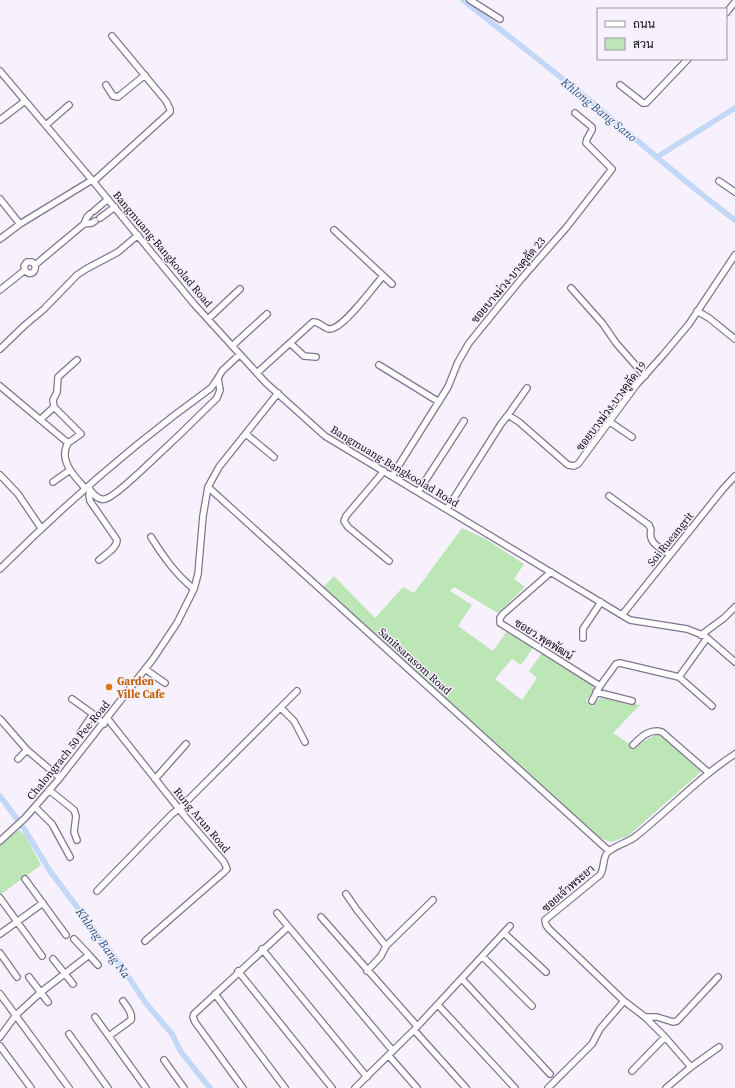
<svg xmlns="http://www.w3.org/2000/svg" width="735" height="1088" font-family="'Source Serif 4',Sarabun,serif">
  <rect width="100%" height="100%" fill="#f6f1fd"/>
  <path fill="#bde6b7" d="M462 528 486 539 524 564 514 579 525 587 498 613 454 587 450 591 472 605 458 626 493 651 507 631 533 648 521 665 512 659 495 679 522 700 537 678 529 671 542 653 596 687 586 701 593 706 600 698 640 705 613 733 634 747 658 733 703 770 628 836 612 842 599 838 323 587 334 576 375 618 403 587 414 593Z
    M19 830 25 835 41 865 0 895V845Z"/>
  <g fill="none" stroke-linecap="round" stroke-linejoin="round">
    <path stroke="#c2d8f6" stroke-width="5.5" d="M463 0C507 35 551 69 594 104 641 143 686 184 735 220
      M657 157 735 108
      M0 796 25 830 50 871 122 967 145 1002 172 1034 181 1052 210 1088"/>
    <defs>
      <path id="minor" d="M470 0 500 19
        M726 13 735 2
        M0 71 92 180 194 304 266 383 325 436 630 620 687 629 705 636 735 662
        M106 85 113 96 118 97 145 75
        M620 85 643 103H646L688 59
        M0 120 25 101
        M46 125 69 105
        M94 181 170 112V109L166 101 112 36
        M719 181 735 192
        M0 199 20 224
        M94 211 108 199
        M100 218 115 207
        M84 224 92 223 95 221
        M334 230 392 284
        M0 239 20 224 92 180
        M35 265 32 262H27L24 266C25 277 37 275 35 265L84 224 87 217 90 214
        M571 288 603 324 616 343 645 376
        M0 290 25 270
        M697 311 709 318 735 339
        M208 319 240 289
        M290 343 304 356 316 357
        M232 346 267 314
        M0 349 25 325 44 309 77 275 86 269 118 252 138 235
        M379 365 439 402
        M257 373 313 322C320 321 323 329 330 329 344 328 373 287 383 276
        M0 386 68 443 81 434 54 407 53 400 57 392 58 377 77 360
        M508 415 527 388
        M41 419 54 407
        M610 422 632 437
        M246 434 274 457
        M68 443C58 460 74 476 85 488
        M384 471 346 516 344 521 348 527 389 561
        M0 475 18 494 41 528
        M392 476 448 387 458 362 469 343 522 278 566 228 612 169 586 143 587 139 592 130V127L575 113
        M53 482 70 470
        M208 487 609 851
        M89 488 90 490 89 495 90 501 117 540C117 548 105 555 99 560
        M90 490C94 495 99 501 105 499 114 497 134 477 141 471 167 447 192 423 217 398L220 390 218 378
        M418 492 464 421
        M609 496 649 525 651 530C648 544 660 547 670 555
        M447 509 501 424 508 415 519 422 568 465 574 466 578 464 637 384 663 355 689 324 735 255
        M151 537C163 556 176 575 194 589
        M0 569C66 503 136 442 211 388L218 378 222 371 239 355
        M551 572 503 614 500 618V623L600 686
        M622 615 723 489 735 476
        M701 635 724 618 735 607
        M583 638V629L601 602
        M145 669 165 683
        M679 677 712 706
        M596 692 632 701
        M72 699 93 714
        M592 701 600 686 616 664 620 663 679 677 707 638
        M281 708 294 721 305 742
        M107 718 183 814 224 862 227 869 223 873 145 941
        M0 719 27 750 60 778
        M80 733 93 714 104 724
        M633 745C641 737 650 728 662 732L709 773
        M18 759 27 750
        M155 779 186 744
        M49 790 74 810 76 816 74 832 77 840
        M35 807 52 824 70 857
        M0 841 25 818 59 779 153 659 177 623 194 589 198 574 203 516 208 487 219 467 278 393
        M25 879 66 935
        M97 891 172 814 180 808 297 691
        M346 894 357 910 386 946
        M0 898 42 956
        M277 913 393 1051
        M321 917 417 1026
        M504 933 546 972
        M0 934 43 903
        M262 949 367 1077
        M0 953 17 977
        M89 955 98 965
        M483 957 532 1006
        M53 959 73 984
        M238 971 332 1088
        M367 971 381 956 386 946 433 900
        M29 977 48 1002
        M462 979 550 1074
        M0 994 69 1088
        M215 994 285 1088
        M624 1001 645 1017 665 1037 691 1067 666 1088
        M438 1005 515 1088
        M95 1017 146 1088
        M645 1017H657L673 1022 677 1021 718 977
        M414 1030 466 1088
        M69 1034 108 1088
        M109 1036 131 1020C133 1013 127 1007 123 1001
        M0 1037 16 1015 41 992 89 955 74 939
        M0 1046 31 1088
        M389 1056 417 1088
        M164 1060 184 1088
        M691 1067 719 1047
        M632 1071 665 1037
        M243 1088 195 1022 193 1017 194 1014 288 927
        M355 1088 414 1030 510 926
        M548 1088 592 1044 600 1029 624 1001 549 929 546 925 545 920 600 875C605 868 602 857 608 852 616 845 627 843 635 837 669 810 698 778 735 754"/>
    </defs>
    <use href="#minor" stroke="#817590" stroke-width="8"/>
    <use href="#minor" stroke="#fff" stroke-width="5.5"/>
  </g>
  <circle fill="#e8710a" stroke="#f6f1fd" stroke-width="1.5" cx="109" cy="687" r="4"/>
  <g text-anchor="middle" stroke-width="3" stroke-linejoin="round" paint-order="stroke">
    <g font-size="11" fill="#120d18" stroke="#f6f1fd">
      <text transform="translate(163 249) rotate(50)" y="4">Bangmuang-Bangkoolad Road</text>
      <text transform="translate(508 280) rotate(-50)" y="4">ซอยบางม่วง-บางคูลัด 23</text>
      <text transform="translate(611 406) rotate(-53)" y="4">ซอยบางม่วง-บางคูลัด 19</text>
      <text transform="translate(395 466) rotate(31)" y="4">Bangmuang-Bangkoolad Road</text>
      <text transform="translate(670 539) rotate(-51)" y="4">Soi Rueangrit</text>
      <text transform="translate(544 639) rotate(32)" y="4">ซอยว.พุดพัฒน์</text>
      <text transform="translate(415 661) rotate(42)" y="4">Sanitsarasom Road</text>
      <text transform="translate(68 750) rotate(-51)" y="4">Chalongrach 50 Pee Road</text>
      <text transform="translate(202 820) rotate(50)" y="4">Rung Arun Road</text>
      <text transform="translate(568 888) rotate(-41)" y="4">ซอยเจ้าพระยา</text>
    </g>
    <g font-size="11" font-weight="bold" fill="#c56008" stroke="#f6f1fd" text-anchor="start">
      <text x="117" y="685">Garden<tspan x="117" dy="13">Ville Cafe</tspan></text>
    </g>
    <g font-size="12" font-style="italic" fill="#23528c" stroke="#f6f1fd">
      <text transform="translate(599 110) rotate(39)" y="4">Khlong Bang Sano</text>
      <text transform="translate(103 943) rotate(54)" y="4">Khlong Bang Na</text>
    </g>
  </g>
  <rect x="597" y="8" width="130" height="52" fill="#f6f1fd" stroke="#9b96a1"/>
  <rect x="605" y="21" width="20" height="6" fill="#ffffff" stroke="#9b96a1"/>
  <text x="633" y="28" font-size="12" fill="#120d18">ถนน</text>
  <rect x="605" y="38" width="20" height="12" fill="#bde6b7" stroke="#9b96a1"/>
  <text x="633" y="48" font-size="12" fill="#120d18">สวน</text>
</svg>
